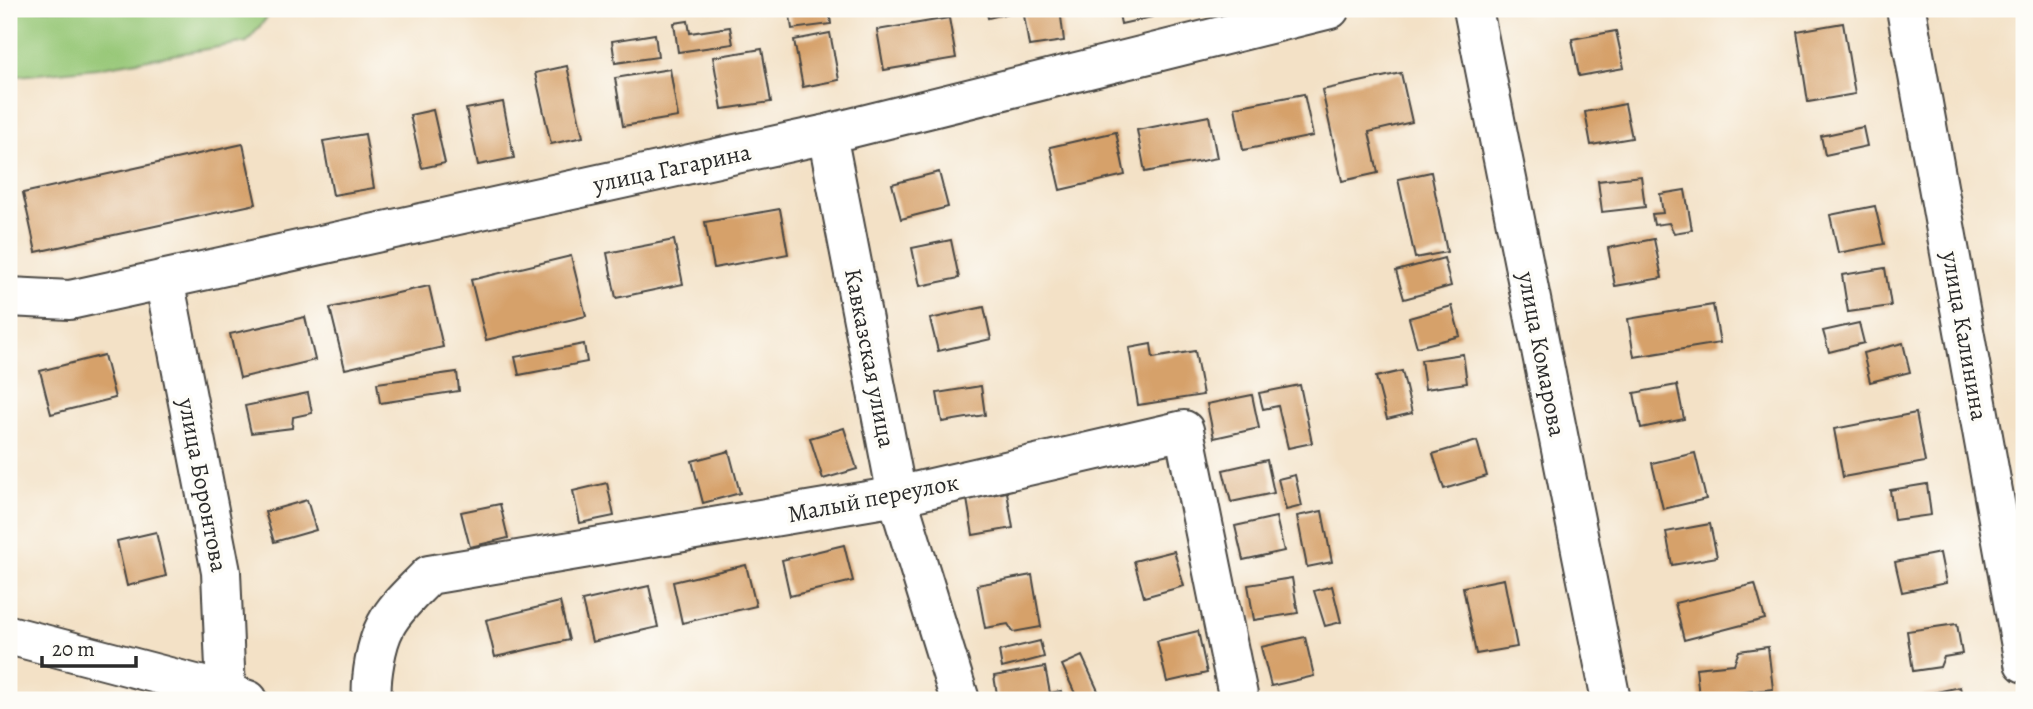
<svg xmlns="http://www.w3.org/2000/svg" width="2033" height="709" font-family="Alegreya,serif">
  <rect width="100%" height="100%" fill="#fdfcf7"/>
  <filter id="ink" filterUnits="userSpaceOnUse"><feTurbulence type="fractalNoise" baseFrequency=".0143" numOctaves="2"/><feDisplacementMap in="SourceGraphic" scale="14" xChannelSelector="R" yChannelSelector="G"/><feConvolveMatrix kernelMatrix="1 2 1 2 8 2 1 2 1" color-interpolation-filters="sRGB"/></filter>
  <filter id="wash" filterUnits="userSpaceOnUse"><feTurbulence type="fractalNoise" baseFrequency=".00686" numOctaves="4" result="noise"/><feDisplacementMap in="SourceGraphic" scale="28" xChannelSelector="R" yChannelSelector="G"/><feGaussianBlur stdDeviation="1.57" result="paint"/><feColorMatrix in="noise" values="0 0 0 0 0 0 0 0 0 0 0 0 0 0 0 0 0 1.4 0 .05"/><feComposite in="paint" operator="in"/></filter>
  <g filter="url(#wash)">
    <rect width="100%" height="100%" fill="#f3e1c6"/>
    <path fill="#98c878" stroke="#627a52" stroke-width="2" d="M9 9H274L247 42 97 68 9 77Z"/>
    <g id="blocks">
      <path fill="#d6a16a" d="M789 9H829L831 24 792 29Z
        M986 9H1022V10L988 18Z
        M1023 9H1060L1064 41 1029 46Z
        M1118 9H1150L1152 17 1121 24Z
        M1176 9H1219L1220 11 1177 17Z
        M949 18 956 58 884 70 877 30Z
        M688 21 690 33 730 27 733 44 678 52 674 23Z
        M1843 23 1855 94 1808 102 1797 31Z
        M1616 31 1624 68 1579 76 1572 39Z
        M830 33 839 80 803 87 794 40Z
        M655 34 658 57 615 63 612 41Z
        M762 49 771 102 722 109 713 57Z
        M567 66 583 137 551 144 535 73Z
        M670 69 678 117 623 126 615 78Z
        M1401 73 1412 122 1369 132 1378 173 1342 181 1322 90Z
        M1304 94 1313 136 1243 150 1235 107Z
        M503 102 514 158 478 165 466 109Z
        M1625 104 1632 138 1591 145 1585 112Z
        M433 110 445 163 422 168 410 115Z
        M1209 116 1217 158 1145 172 1137 130Z
        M1863 127 1867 146 1825 155 1821 136Z
        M1116 132 1125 175 1060 190 1050 147Z
        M365 134 374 188 333 195 323 141Z
        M243 144 256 204 36 252 23 193Z
        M939 172 948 207 901 219 892 184Z
        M1431 172 1447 252 1415 258 1398 179Z
        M1641 176 1645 207 1602 212 1598 181Z
        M1685 190 1692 230 1674 233 1669 223 1654 225 1652 214 1663 213 1660 194Z
        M1875 206 1884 244 1838 253 1830 215Z
        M780 209 788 254 714 268 705 222Z
        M1654 239 1662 278 1615 286 1608 248Z
        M674 240 683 284 616 298 607 253Z
        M951 240 959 278 920 286 912 248Z
        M571 256 586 316 486 340 471 280Z
        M1444 258 1451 286 1404 299 1396 271Z
        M1885 268 1891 306 1848 312 1842 275Z
        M429 286 443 347 345 369 330 308Z
        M1713 305 1720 343 1634 357 1628 319Z
        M1452 306 1460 336 1417 347 1409 318Z
        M984 307 991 339 938 351 930 319Z
        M305 317 315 360 240 378 230 334Z
        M1859 323 1864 343 1829 352 1823 331Z
        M1903 343 1910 372 1870 382 1863 353Z
        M584 344 587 362 519 375 515 357Z
        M1151 344 1153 358 1195 351 1203 395 1138 405 1129 348Z
        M1463 354 1467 383 1425 389 1421 360Z
        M104 355 115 398 51 414 40 371Z
        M1402 371 1412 413 1387 419 1376 377Z
        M457 372 459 391 380 403 377 383Z
        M1300 385 1312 443 1288 448 1278 406 1263 409 1259 393Z
        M1677 385 1684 419 1641 428 1634 393Z
        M981 386 985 415 942 422 937 393Z
        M308 393 312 413 293 417 292 428 251 433 245 406Z
        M1252 395 1259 428 1214 438 1207 404Z
        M1916 413 1925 462 1843 477 1834 429Z
        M844 428 857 469 823 479 810 438Z
        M1477 441 1487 476 1444 489 1433 454Z
        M729 451 740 493 703 503 692 461Z
        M1695 453 1706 499 1663 509 1652 463Z
        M1267 460 1274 493 1231 502 1223 470Z
        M1295 475 1302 506 1286 510 1278 479Z
        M607 483 614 516 580 523 573 491Z
        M1927 484 1931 515 1894 520 1890 490Z
        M1007 492 1013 528 973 535 967 499Z
        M307 500 316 530 274 542 265 512Z
        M500 504 508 538 470 547 461 512Z
        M1322 511 1332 562 1307 567 1297 516Z
        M1276 517 1284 551 1243 560 1235 526Z
        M1710 524 1717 557 1672 565 1666 532Z
        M156 532 166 576 127 586 117 541Z
        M844 545 853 581 790 596 782 560Z
        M1174 551 1184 586 1144 597 1134 561Z
        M1940 553 1946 583 1902 592 1895 562Z
        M746 565 756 606 682 623 673 582Z
        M1032 575 1041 627 1013 632 1008 624 985 628 977 585Z
        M1292 578 1298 613 1254 620 1248 585Z
        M1504 579 1517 647 1476 654 1463 587Z
        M1755 584 1765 619 1684 640 1675 603Z
        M649 586 658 627 592 642 582 601Z
        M1332 586 1341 622 1325 626 1314 591Z
        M560 602 569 640 495 657 486 620Z
        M1957 624 1962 654 1944 657 1940 667 1913 671 1907 631Z
        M1198 631 1207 673 1167 682 1157 641Z
        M1305 637 1314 676 1271 686 1261 647Z
        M1040 641 1044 657 1002 668 999 651Z
        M1768 647 1773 689 1699 697 1696 668 1734 664 1739 651Z
        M1082 656 1099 693 1078 700 1062 665Z
        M1045 667 1050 693 1061 691 1063 700H998L994 676Z
        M1960 687 1963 700H1905L1904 699Z"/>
    </g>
  </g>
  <g filter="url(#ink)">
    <use href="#blocks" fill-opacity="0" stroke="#494642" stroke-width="2"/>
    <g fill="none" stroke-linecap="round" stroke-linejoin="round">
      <defs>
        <path id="minor" d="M1473 9 1611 700
          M1906 9 2024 663
          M827 134 897 496 960 700
          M164 279 221 572 226 692
          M9 297 70 300 827 134 1330 9
          M9 635 226 692 248 700
          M372 700C370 680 376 643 386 625 396 606 414 591 429 575L897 496 1184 430 1239 700"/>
      </defs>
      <use href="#minor" stroke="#494642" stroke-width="42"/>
      <use href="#minor" stroke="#fff" stroke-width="38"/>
    </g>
  </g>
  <g text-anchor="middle" stroke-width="7" stroke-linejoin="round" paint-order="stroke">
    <g font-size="24" fill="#2b2b2b" stroke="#fdfcf7">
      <text transform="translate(672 168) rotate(-12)" y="8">улица Гагарина</text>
      <text transform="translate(1965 336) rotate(80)" y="8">улица Калинина</text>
      <text transform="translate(1542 354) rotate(79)" y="8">улица Комарова</text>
      <text transform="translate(870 358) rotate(79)" y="8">Кавказская улица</text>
      <text transform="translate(203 485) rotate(79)" y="8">улица Боронтова</text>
      <text transform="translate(873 498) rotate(-11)" y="8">Малый переулок</text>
    </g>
  </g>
  <rect width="2033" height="709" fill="none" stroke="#fdfcf7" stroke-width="35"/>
  <path d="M42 656v10h94v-10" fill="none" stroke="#2b2b2b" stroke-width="3.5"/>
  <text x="52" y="656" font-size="21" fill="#2b2b2b" stroke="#fdfcf7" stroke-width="5" paint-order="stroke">20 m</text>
</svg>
